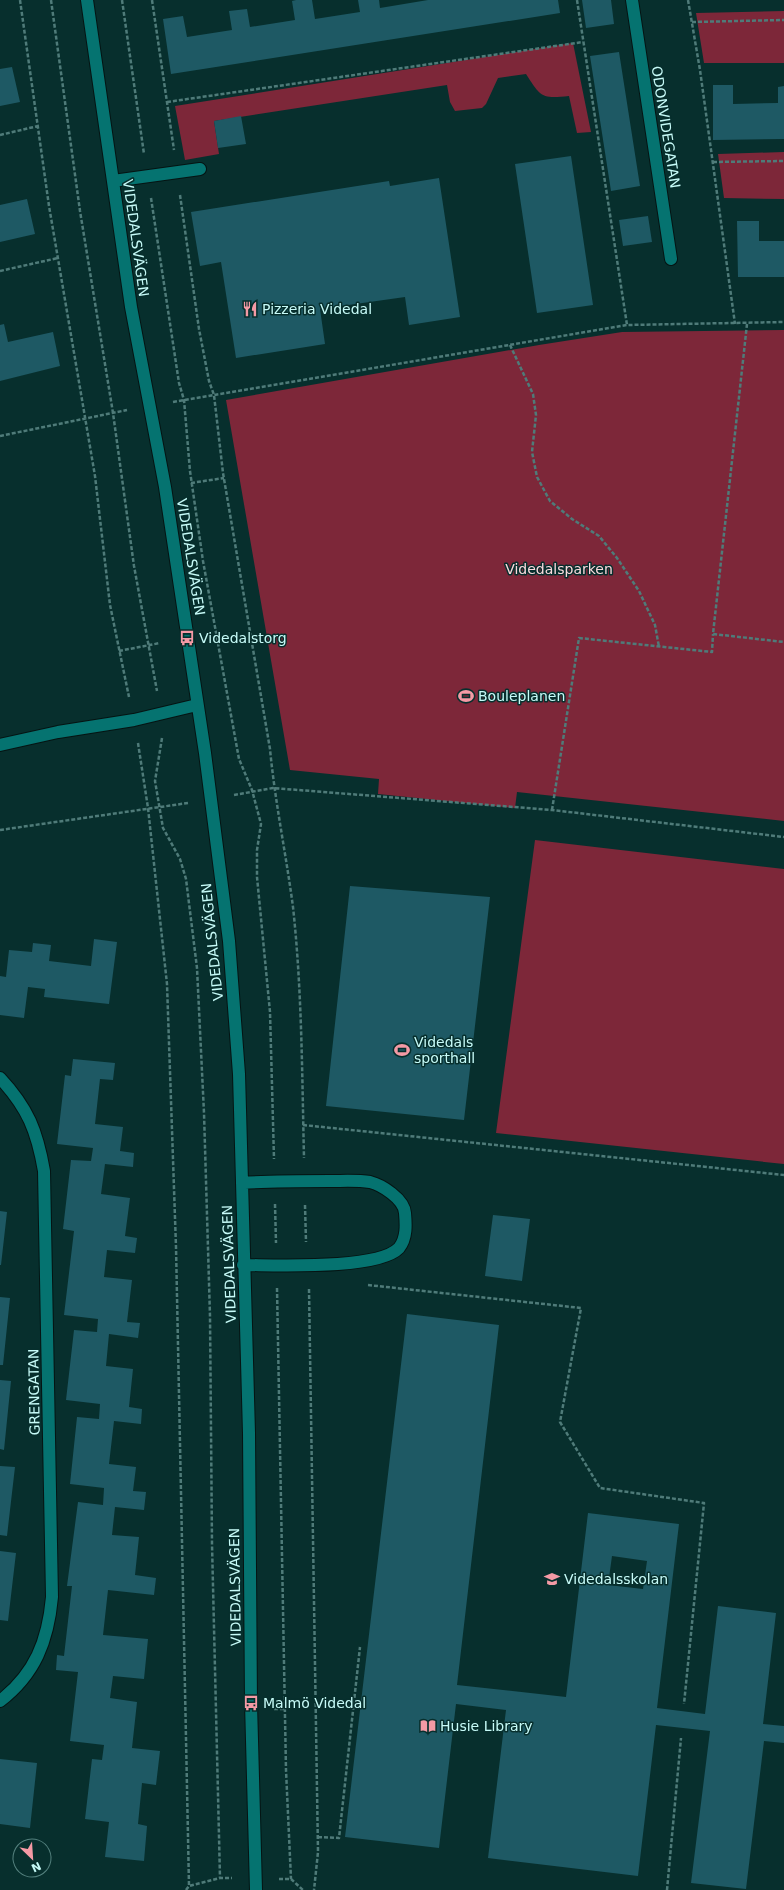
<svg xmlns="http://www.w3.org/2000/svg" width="784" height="1890" font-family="'DejaVu Sans',sans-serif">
  <rect width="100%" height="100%" fill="#072f2d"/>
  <path fill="#7d2739" d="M784 11V63H704L696 13Z
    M573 43 591 132 577 133 569 96C541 99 541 97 526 74L498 78 486 104 482 108 455 111 450 102 447 85 214 121 219 154 185 160 175 106Z
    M784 152V199L724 198 718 154Z
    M784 330V821L517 792 515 808 378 794 379 779 290 770 226 400 539 345 622 332Z
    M535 840 784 869V1164L496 1133Z"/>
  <path fill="#1e5964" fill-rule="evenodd" d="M296 0H312L315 19 360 12 358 0H379L380 8 428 0H558L560 13 171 74 163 19 183 16 187 37 232 30 229 11 247 9 250 27 295 20 292 1Z
    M582 0H611L614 24 586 28Z
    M619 52 640 186 611 191 590 56Z
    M12 67 20 102 0 106V69Z
    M713 85H733V104L778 103V87L784 86V139L713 140Z
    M241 116 246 144 218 148 214 121Z
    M571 156 593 305 537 313 515 164Z
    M439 178 460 317 409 325 405 297 320 309 325 344 236 358 221 262 200 266 191 212 389 181 390 186Z
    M27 199 35 234 0 242V205Z
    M648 216 652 242 623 246 619 220Z
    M737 221H759V241H784V277H738Z
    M4 324 8 342 53 332 60 366 0 381V325Z
    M350 886 490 897 464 1120 326 1106Z
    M94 939 117 942 109 1004 44 997 45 989 28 987 24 1018 0 1015V976L6 977 9 950 32 952 33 943 51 945 49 961 91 966Z
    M73 1059 115 1063 113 1080 100 1079 95 1124 123 1127 120 1151 134 1153 133 1167 105 1164 101 1194 130 1198 125 1236 137 1238 135 1253 107 1250 104 1277 132 1280 127 1322 140 1323 138 1338 109 1334 106 1366 133 1369 129 1407 142 1409 141 1424 114 1421 109 1464 136 1467 133 1491 146 1492 144 1510 115 1507 112 1535 139 1537 135 1575 156 1578 154 1595 108 1590 103 1635 148 1639 144 1679 113 1676 110 1698 137 1702 132 1748 160 1751 156 1785 142 1783 138 1824 147 1826 144 1861 105 1857 109 1822 85 1819 92 1759 102 1760 104 1745 70 1741 78 1672 56 1670 57 1655 64 1656 72 1586H67L78 1502 103 1505 104 1488 70 1484 77 1417 99 1419 100 1404 66 1400 74 1330 97 1332 98 1319 64 1315 74 1231 63 1229 71 1160 91 1161 93 1148 57 1144 65 1075 71 1076Z
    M0 1211 7 1212 1 1265H0Z
    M493 1215 530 1219 522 1281 485 1276Z
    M0 1297 10 1298 3 1365H0Z
    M407 1314 499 1325 457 1685 566 1697 588 1513 679 1524 657 1708 705 1714 718 1606 776 1613 763 1724 784 1726V1743L764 1741 746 1889 691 1883 710 1731 656 1725 638 1876 488 1858 506 1710 456 1704 439 1848 345 1837ZM612 1556 647 1561 643 1589 608 1585Z
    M0 1380 11 1381 4 1450 0 1449Z
    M0 1466 15 1467 7 1536 0 1535Z
    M0 1551 16 1553 8 1621 0 1620Z
    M0 1759 37 1763 30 1828 0 1824Z"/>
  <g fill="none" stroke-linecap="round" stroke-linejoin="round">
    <defs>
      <path id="minor" d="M87 0 131 307 165 487 205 753 229 941 239 1074 249 1433 251 1703 256 1890
        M632 0 671 259
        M113 181 200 169
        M0 745 58 732 134 720 197 705
        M0 1078C28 1108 37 1131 44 1171L52 1597C48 1641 35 1674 0 1701
        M242 1183C271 1181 300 1181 330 1181 343 1181 357 1180 370 1182 382 1185 404 1199 405 1213 406 1224 407 1238 399 1248 378 1270 275 1265 243 1265"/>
    </defs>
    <use href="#minor" stroke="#051413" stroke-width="14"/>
    <path stroke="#4f7b79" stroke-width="2.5" stroke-dasharray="4 2" stroke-linecap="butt" d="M20 0 49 206 95 476 110 605 129 697
      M51 0 80 211 113 413 134 566 157 691
      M122 0 144 154
      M152 0 174 150
      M577 0 627 325
      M688 0 700 70 735 324
      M692 22 784 20
      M167 102 583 42
      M0 135 38 126
      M713 162 784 161
      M180 195 199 329 209 381 214 395 223 473 270 749C275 802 286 854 293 907 302 990 302 1074 304 1158
      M151 198 179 383 184 400 190 471 203 561 239 759 252 790 261 824 257 850V877L270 1012 274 1159
      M0 271 58 258
      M747 324 713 634 784 642
      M510 345 533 394 536 415 532 452 537 477 550 501 572 519 599 536 617 558 639 591 655 625 659 647
      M173 402 627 325 784 322
      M0 436 127 410
      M191 483 224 478
      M119 651 160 643
      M162 738 155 781 163 828 180 859 186 879 197 968 204 1113 210 1316 212 1544 220 1878
      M138 743 148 808 167 984 176 1247 189 1886
      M234 795 273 788 552 810 784 837
      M552 810 579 638 712 652 713 634
      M0 830 188 803
      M303 1125 784 1175
      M275 1204 276 1243
      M305 1205 306 1242
      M368 1285 581 1308 560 1422 600 1488 704 1503 684 1704
      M277 1288 286 1770 291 1879
      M309 1289 318 1852 314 1890
      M274 1709H285
      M318 1837 339 1838 360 1647
      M279 1879H291L303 1890
      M186 1890 189 1886 220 1878H232
      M667 1890 681 1738"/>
    <use href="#minor" stroke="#057370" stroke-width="12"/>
  </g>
  <defs>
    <symbol id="restaurant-bare" viewBox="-9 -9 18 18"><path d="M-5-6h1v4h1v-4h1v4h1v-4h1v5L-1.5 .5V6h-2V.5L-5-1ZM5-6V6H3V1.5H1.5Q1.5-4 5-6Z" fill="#f49aa5" stroke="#072f2d" stroke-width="2.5" paint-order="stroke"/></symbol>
    <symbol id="bus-bare" viewBox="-9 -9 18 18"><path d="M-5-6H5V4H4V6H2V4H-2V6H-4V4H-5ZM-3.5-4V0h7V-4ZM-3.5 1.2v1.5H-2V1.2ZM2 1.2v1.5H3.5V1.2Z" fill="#f49aa5" stroke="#072f2d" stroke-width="2.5" paint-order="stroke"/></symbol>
    <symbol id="stadium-bare" viewBox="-9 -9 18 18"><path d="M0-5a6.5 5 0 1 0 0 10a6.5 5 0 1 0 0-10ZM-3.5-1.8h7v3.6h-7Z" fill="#f49aa5" stroke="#072f2d" stroke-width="2.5" paint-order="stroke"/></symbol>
    <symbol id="school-bare" viewBox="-9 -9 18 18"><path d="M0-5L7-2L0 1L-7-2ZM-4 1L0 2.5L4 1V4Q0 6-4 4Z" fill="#f49aa5" stroke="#072f2d" stroke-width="2.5" paint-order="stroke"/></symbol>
    <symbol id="library-bare" viewBox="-9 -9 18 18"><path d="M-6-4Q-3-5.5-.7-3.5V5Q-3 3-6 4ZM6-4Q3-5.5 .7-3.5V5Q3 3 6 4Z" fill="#f49aa5" stroke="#072f2d" stroke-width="2.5" paint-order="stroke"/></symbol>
  </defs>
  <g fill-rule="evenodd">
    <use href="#restaurant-bare" x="239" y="298" width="22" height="22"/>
    <use href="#bus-bare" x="176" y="627" width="22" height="22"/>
    <use href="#stadium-bare" x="455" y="685" width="22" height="22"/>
    <use href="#stadium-bare" x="391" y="1039" width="22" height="22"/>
    <use href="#school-bare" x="541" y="1568" width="22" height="22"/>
    <use href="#bus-bare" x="240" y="1692" width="22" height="22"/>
    <use href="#library-bare" x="417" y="1715" width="22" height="22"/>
  </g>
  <g text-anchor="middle" stroke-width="3" stroke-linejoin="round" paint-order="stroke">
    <g font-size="14" fill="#c7fbf8" stroke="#072f2d">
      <text transform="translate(666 127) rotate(81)" y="5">ODONVIDEGATAN</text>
      <text transform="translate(136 238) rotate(82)" y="5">VIDEDALSVÄGEN</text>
      <text transform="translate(191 557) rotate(81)" y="5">VIDEDALSVÄGEN</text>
      <text transform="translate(212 942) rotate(-96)" y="5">VIDEDALSVÄGEN</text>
      <text transform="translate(229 1264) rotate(-92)" y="5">VIDEDALSVÄGEN</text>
      <text transform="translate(34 1392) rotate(-91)" y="5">GRENGATAN</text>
      <text transform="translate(235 1587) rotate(-91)" y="5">VIDEDALSVÄGEN</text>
    </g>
    <g font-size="14" fill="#c7fbf8" stroke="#072f2d" text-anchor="start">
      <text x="262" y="314">Pizzeria Videdal</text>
      <text x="199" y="643">Videdalstorg</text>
      <text x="478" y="701">Bouleplanen</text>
      <text x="414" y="1047">Videdals<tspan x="414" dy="16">sporthall</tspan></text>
      <text x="564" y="1584">Videdalsskolan</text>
      <text x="263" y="1708">Malmö Videdal</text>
      <text x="440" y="1731">Husie Library</text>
    </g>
    <g font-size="14" fill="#fcdadd" stroke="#072f2d">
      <text x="559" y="574">Videdalsparken</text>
    </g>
  </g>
  <g transform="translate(32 1858) rotate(155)"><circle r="19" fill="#072f2d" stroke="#54817e"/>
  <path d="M0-3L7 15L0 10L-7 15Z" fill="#f49aa5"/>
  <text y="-6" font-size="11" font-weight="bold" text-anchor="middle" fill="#c7fbf8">N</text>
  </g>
</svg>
